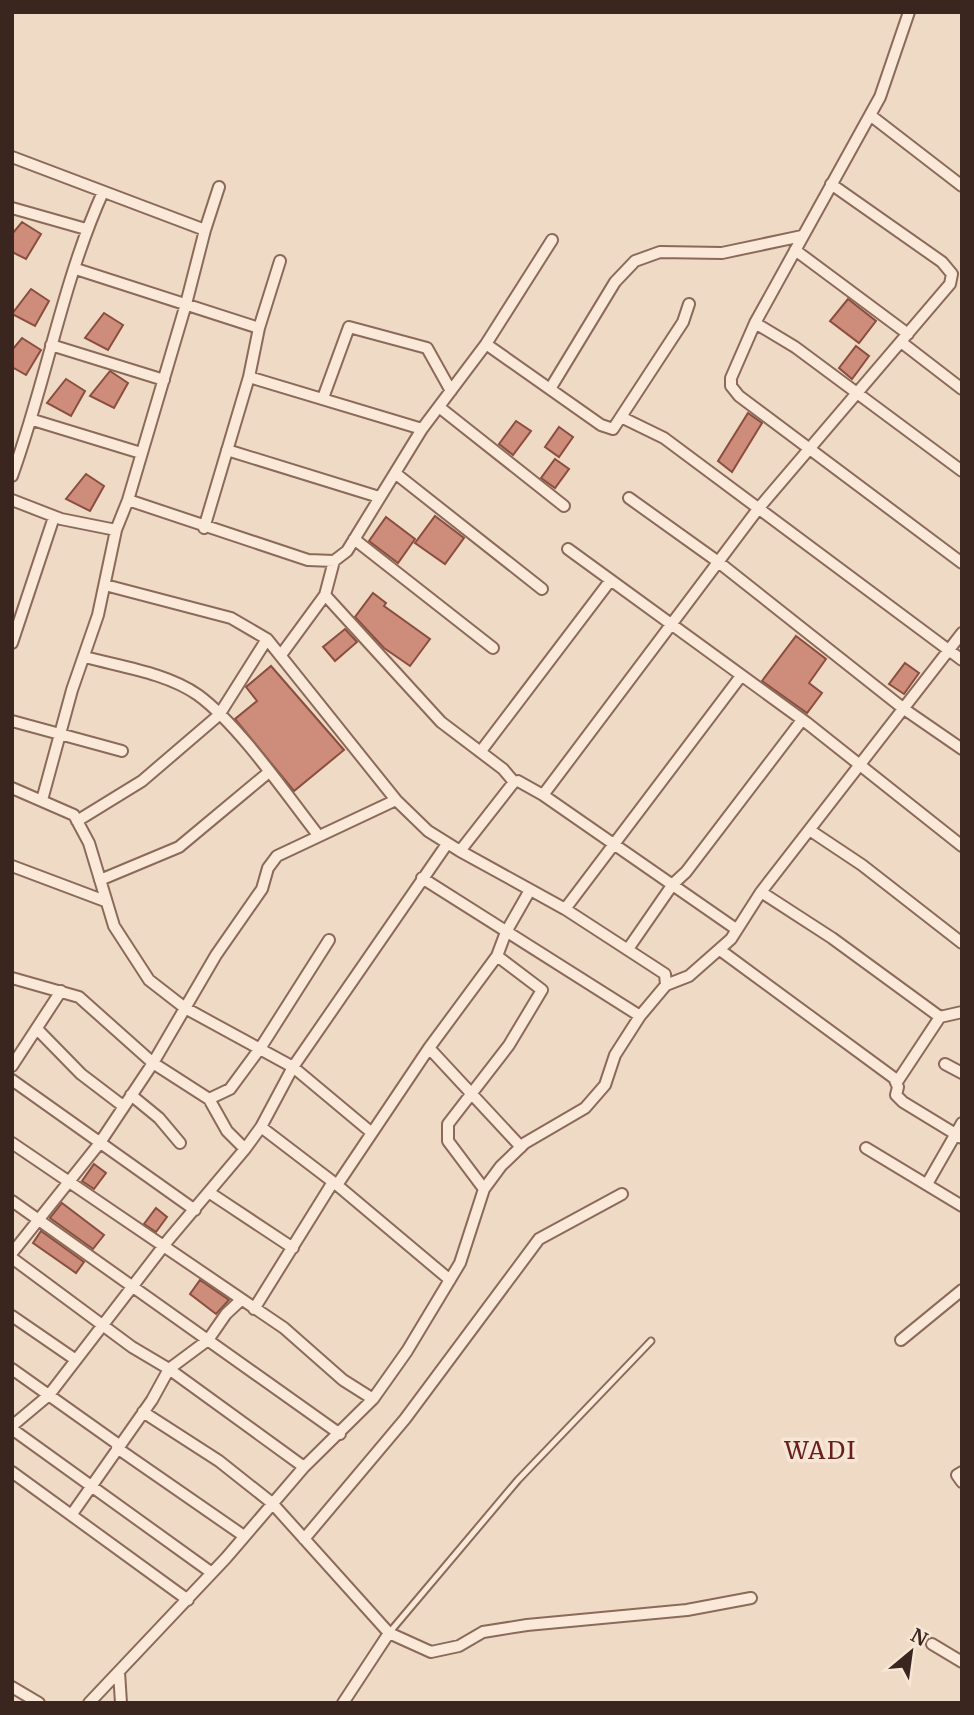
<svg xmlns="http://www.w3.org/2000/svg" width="974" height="1715" font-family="Merriweather,serif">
  <rect width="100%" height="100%" fill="#efdac5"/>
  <path fill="#ce8c7a" stroke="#8a4e40" stroke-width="2" d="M22 222 41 234 26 259 12 252V234Z
    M31 289 49 301 35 326 12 314Z
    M848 299 876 321 859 343 830 321Z
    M104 313 123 325 108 350 85 338Z
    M22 338 41 350 26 375 12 367V350Z
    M856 346 869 356 852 379 839 368Z
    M110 371 128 383 114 408 90 396Z
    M66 379 85 391 71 416 47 403Z
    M748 413 762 423 732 472 718 461Z
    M516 421 531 431 513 455 499 444Z
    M559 427 573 437 559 457 545 447Z
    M555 459 569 469 555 488 541 478Z
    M86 474 104 486 90 511 66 499Z
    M435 516 464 538 445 564 415 543Z
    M386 517 415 539 398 563 369 541Z
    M373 593 386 603 384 606 430 639 410 666 384 648 355 617Z
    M345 629 357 642 335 661 323 647Z
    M796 636 826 659 809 683 822 693 807 713 762 681Z
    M905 663 919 673 904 694 889 684Z
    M271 666 344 750 294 791 235 719 257 701 246 687Z
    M94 1164 106 1173 94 1189 82 1181Z
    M62 1203 104 1235 93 1249 50 1218Z
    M156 1208 167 1217 156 1232 144 1224Z
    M41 1231 84 1262 76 1273 33 1243Z
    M200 1280 229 1300 216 1314 190 1294Z"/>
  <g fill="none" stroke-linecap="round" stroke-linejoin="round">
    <defs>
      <path id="service" d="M389 1633 518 1480 651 1341"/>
      <path id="minor" d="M909 12 880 97 755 323 731 378V386L739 396 962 563
        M870 115 962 186
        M12 157 205 230 186 304 128 500 116 530
        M12 208 86 229
        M205 230 219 187
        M795 250 908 334
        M76 269 259 328 249 377 204 528
        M755 323 795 347 962 471
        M259 328 280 261
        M901 342 962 389
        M486 344 601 425 613 429 683 322 689 304
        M51 345 164 380
        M249 377 422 429
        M550 389 615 282 635 261 660 252 722 253 802 236
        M323 398 349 327 427 348 451 391
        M439 407 564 506
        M621 417 664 438 962 660
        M33 420 141 453
        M227 450 379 497
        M395 473 542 589
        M12 476C46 383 62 283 103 192
        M629 498 717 561 904 709 962 749
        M12 500 61 519 116 530 98 615 72 690 42 800
        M128 500 308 560 334 561 347 551 422 429 486 344 552 240
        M354 539 493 648
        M568 549 807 723 962 846
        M105 585 231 618 267 639 396 800 428 831 460 851
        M325 595 441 722 503 769 514 782 518 781 543 795 758 509 950 284 952 274 942 262 831 184
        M12 643 54 517
        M281 655 325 595 334 561
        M85 657C122 667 167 673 198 695 239 725 286 794 318 835
        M12 721 122 751
        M481 751 610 581
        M514 782 460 851 565 909 665 974 666 985
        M12 788 74 815 89 843 114 926 149 980 185 1008 293 1067 372 1133
        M543 795 736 929
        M77 821 142 781 219 715 267 639
        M811 831 862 865 962 943
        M12 866 105 901
        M422 878 640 1016
        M100 880 179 847 269 772
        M761 892 832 938 940 1017 962 1012
        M565 909 741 676
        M628 949 673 884 686 872 802 720
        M720 950 894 1078 898 1087 896 1095 903 1102 962 1138
        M12 978 79 997 153 1063 209 1099 227 1131 245 1149
        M38 1030 81 1074 123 1106
        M429 1048 521 1147
        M945 1064 962 1073
        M12 1066 61 991
        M12 1080 195 1210
        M897 1082 940 1017
        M131 1095 159 1118 180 1143
        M209 1099 230 1089 261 1047 329 940
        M261 1127 337 1185 450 1280
        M12 1143 284 1328 343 1380 373 1399
        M866 1148 962 1206
        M927 1184 962 1123
        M337 1185 429 1048 497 956 506 932 530 890
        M484 1189 448 1141V1124L509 1045 542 990 497 956
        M210 1193 293 1248
        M12 1201 340 1434
        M12 1253 99 1144 153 1063 216 955 262 889 268 868 277 856 396 800
        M12 1258 132 1347 169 1369 304 1467
        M254 1309 333 1182
        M12 1316 76 1360
        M901 1340 962 1290
        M12 1369 119 1445
        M143 1412 219 1461 272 1503 389 1633 431 1652 459 1646 483 1632 527 1625 687 1610 751 1598
        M12 1426 49 1395 169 1239 245 1149 261 1127 293 1067 447 844
        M12 1429 212 1573
        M117 1448 244 1536
        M12 1472 188 1600
        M962 1472 957 1475 962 1482
        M72 1514 152 1400 169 1369 208 1340 226 1314 241 1300
        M304 1539 405 1419 539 1239 622 1194
        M932 1644 962 1662
        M119 1672 121 1703
        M12 1687 39 1703
        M89 1703 226 1558 304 1467 373 1399 407 1351 460 1263 484 1189 501 1166 525 1143 585 1108 605 1085 615 1055 640 1016 666 985 689 976 731 939 761 892 962 633
        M343 1703 389 1633"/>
    </defs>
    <use href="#service" stroke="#8b6a5a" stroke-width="9"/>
    <use href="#minor" stroke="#8b6a5a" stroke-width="14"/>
    <use href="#service" stroke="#fae9d8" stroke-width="5"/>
    <use href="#minor" stroke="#fae9d8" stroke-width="10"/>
  </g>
  <g text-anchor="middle" stroke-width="7" stroke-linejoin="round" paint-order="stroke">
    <g font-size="24" letter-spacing="2" fill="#681e1d" stroke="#f6e6d5">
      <text x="821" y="1459">WADI</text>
    </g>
  </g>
  <rect width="974" height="1715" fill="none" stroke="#3a261f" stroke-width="28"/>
  <g transform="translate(911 1652) rotate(29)" stroke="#f6e6d5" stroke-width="5" paint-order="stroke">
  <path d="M0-5L12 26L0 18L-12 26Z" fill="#3a261f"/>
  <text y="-10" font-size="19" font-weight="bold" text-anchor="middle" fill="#3a261f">N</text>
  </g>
</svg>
